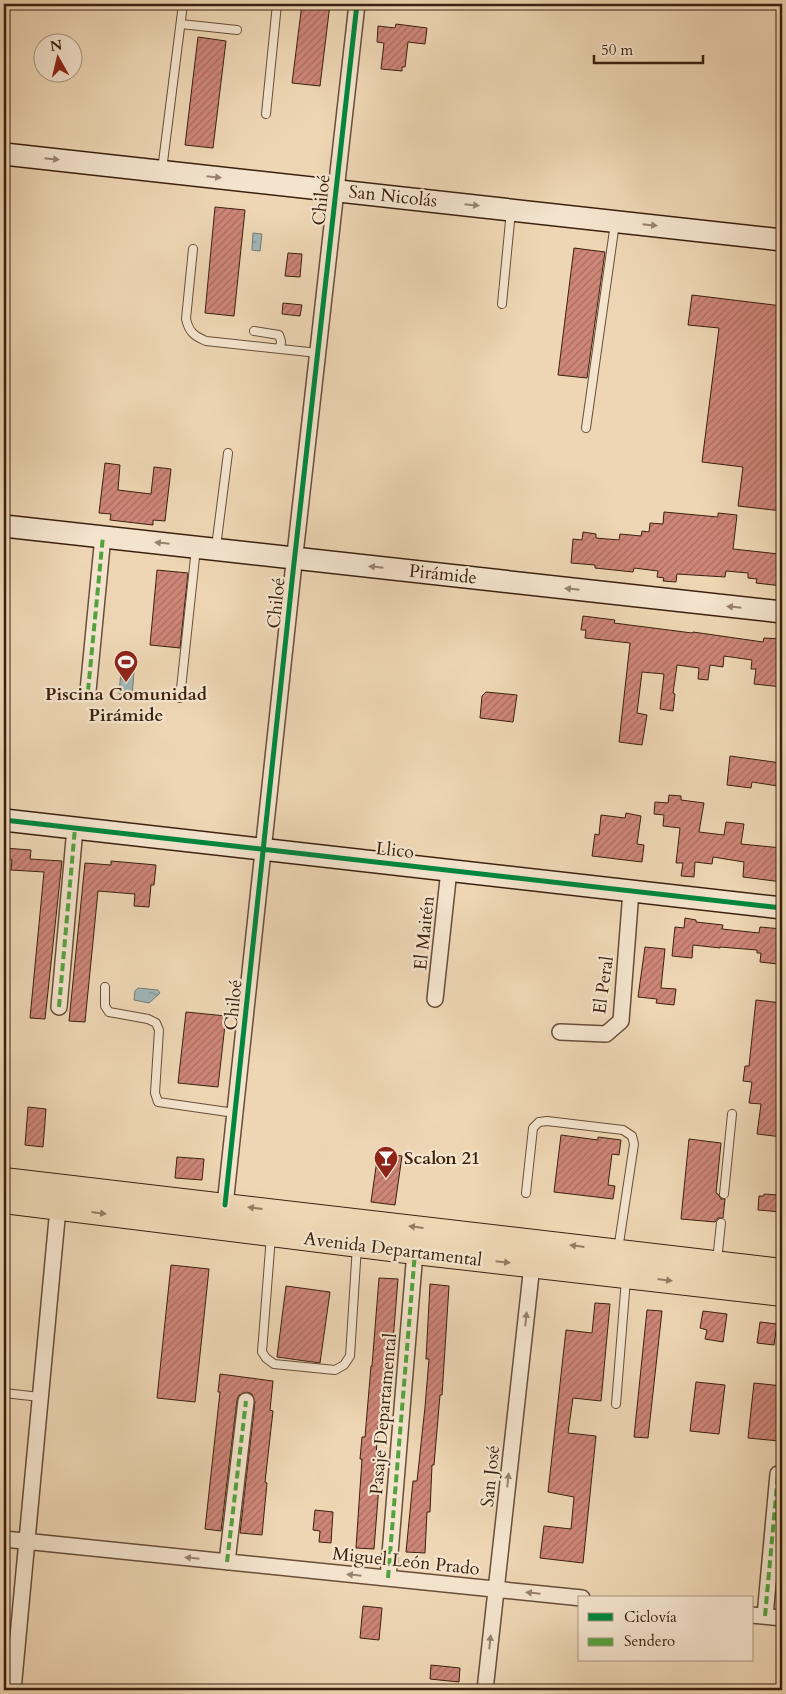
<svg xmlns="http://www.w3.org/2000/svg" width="786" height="1694" font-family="Cardo,serif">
  <defs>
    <pattern id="water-ripples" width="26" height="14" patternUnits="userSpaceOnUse" patternTransform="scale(1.25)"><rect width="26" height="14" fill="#9eb7b8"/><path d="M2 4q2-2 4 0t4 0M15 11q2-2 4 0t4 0" fill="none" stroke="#829494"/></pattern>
    <pattern id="building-hatch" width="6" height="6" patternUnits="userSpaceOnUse" patternTransform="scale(1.25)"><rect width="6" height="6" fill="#ce8678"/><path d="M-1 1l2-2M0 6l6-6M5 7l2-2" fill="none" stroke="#a86d61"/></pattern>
  </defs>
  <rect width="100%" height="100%" fill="#eed6b4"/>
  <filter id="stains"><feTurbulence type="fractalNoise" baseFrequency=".004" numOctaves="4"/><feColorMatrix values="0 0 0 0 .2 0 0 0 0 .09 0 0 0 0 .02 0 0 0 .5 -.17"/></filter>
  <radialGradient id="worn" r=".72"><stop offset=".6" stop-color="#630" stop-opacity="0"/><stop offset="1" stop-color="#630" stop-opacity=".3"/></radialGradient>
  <path fill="url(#water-ripples)" stroke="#767b74" d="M253 233 262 234 260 251 252 250Z
    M121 670 134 672 132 696 119 694Z
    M138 988 158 990 160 993 149 1003 134 1000 135 991Z"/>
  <path fill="url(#building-hatch)" stroke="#3b200e" d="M302 4H330L320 86 292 83Z
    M396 24 427 28 425 44 408 42 405 67H402V71L381 69 384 43 377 42 378 26 395 28Z
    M198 37 226 41 213 148 185 145Z
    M215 207 245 210 234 316 205 313Z
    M574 248 605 252 587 378 558 375Z
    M288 253 302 254 300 277 285 276Z
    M692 295 782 306V443L778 480H782V511L738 506 743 467 702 462 719 328 688 325Z
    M283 303 302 305 300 316 282 314Z
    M105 463 120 465 118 490 151 494 154 467 171 469 165 521 153 520V525L110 520 111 514 99 513Z
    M664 512 718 517V513L737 515 733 549 779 554 778 571 782 572V586L756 583 757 579 748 578V573L726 571 725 577 677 574 676 582 663 581 664 578 657 577 658 571 634 568 633 572 595 568V565L571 563 573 539 582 540 583 532 596 534V538L619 540 620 534 641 536 642 531 649 532 650 523 663 524Z
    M157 570 188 573 180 648 150 645Z
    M583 616 615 620 614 623 692 633 693 632 763 642 764 638 782 639V687L754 684 756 669H751L752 660 724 656 723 667 710 665 708 680 698 679 699 668 677 665 673 693 675 694 673 711 660 709 664 674 642 672 637 713 647 715 642 745 619 742 630 643 585 638 586 630H581Z
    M486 692 517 695 513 722 480 718 482 696Z
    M730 756 781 763 778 786 752 782 751 788 727 785Z
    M669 795 681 796V800L704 803 699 832 724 835 726 822 744 824 741 844 782 848V882L743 877 744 862 713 857 712 864 695 862 694 877 681 876 683 863H676L680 828 663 826 664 815 654 814 655 802 668 803Z
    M626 813 641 816 637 844 644 845 642 862 592 856 595 834 599 835 601 815 625 818Z
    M4 848 31 850 30 859 62 861 45 1019 30 1018 44 872 11 870 12 860 4 859Z
    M111 861 156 865 154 885H151L149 907 134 906 135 894 98 891 85 1022 69 1021 85 863 111 865Z
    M685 918 696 920V922L723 925 722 929 759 933 760 927 782 929V942H780L778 964 760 962 761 953H757V950L720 947V948L693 945 692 958 672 956 675 927 684 928Z
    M645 947 665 949 661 988 676 989 674 1005 656 1003 657 999 638 997Z
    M756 1000 782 1003V1137L757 1134 761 1104 749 1103 752 1082 743 1081 745 1066H749Z
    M186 1012 226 1016 218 1087 178 1083Z
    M28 1107 46 1109 43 1147 25 1145Z
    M561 1135 598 1140V1137L621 1140 619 1155 612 1154 608 1185 615 1186 613 1199 554 1192Z
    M689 1139 721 1143 716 1193 718 1194 721 1199H725L723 1218H718L715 1222 681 1219Z
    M378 1153 402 1156 395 1205 371 1202Z
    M177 1157 204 1159 202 1180 175 1178Z
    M764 1194 778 1195 777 1199H782V1212L758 1210 759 1196H764Z
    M171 1265 209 1269 195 1402 157 1398Z
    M379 1278 398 1279 392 1353H388L381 1425H378L375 1473H380L374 1549 356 1548 362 1459H360L362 1437H365L371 1366H372Z
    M430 1284 449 1286 442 1395H440L434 1465H432L430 1512H427L425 1553 406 1552 413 1481H417L425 1407 429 1359H426Z
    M286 1286 330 1292 320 1363 277 1357Z
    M595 1303 610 1304 601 1401 573 1398 568 1433 596 1436 583 1563 540 1558 544 1526 571 1529 574 1497 548 1492 566 1330 592 1333Z
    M647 1310 662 1311 648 1438 634 1437Z
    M703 1311 727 1314 723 1342 705 1339 707 1330 700 1328Z
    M760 1322 777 1324 774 1345 757 1343Z
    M220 1374 273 1381 270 1410 273 1411 265 1482 267 1483 262 1535 240 1533 255 1402 252 1394 247 1392 239 1395 237 1400 221 1531 205 1529 220 1392H218Z
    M696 1382 725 1385 719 1434 690 1431Z
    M754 1383 782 1386V1414L779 1441 748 1438Z
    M315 1510 333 1512 331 1543 319 1542 320 1531 313 1530Z
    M363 1606 382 1608 379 1640 360 1638Z
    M431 1665 460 1668 459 1682 430 1679Z"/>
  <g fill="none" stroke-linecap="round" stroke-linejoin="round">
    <defs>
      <path id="lane" d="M181 24 237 30
        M266 114 277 4
        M162 170 183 4
        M193 249 186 319C189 332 194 336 206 341L318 353
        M502 304 511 211
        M254 331 279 335 281 341 280 349
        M586 428 615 223
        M216 547 228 453
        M180 698 196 548
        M105 987V1006L109 1012 148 1019 156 1023 159 1030 155 1093 158 1102 235 1113
        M526 1193 533 1128 539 1122 547 1121 623 1130 632 1136 634 1144 618 1250
        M724 1194 732 1114
        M271 1236 262 1352 266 1358 274 1364 335 1370 344 1365 350 1356 357 1246
        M717 1261 721 1223
        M4 1393 40 1397
        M616 1404 626 1279"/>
      <path id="street" d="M88 691 103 536
        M435 999 449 870
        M59 1007 75 828
        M560 1032 606 1034 621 1021 631 891
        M225 1205 293 572 357 4
        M4 1539 582 1598
        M227 1562 246 1401
        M388 1578 415 1252
        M752 1615 782 1618
        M765 1616 778 1474
        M13 1690 58 1208
        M485 1690 532 1265"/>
      <path id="secondary" d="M4 154 782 240
        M4 526 782 612
        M4 820 782 908"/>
      <path id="primary" d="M4 1180 782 1271
        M4 1201 415 1252 782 1294"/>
    </defs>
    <use href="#lane" stroke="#684e38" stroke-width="10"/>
    <use href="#street" stroke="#684e38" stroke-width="18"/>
    <use href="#secondary" stroke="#3b200e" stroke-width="24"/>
    <use href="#primary" stroke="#3b200e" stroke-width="26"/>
    <use href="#lane" stroke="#f4e4ce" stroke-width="8"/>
    <use href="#street" stroke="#f4e4ce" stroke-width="15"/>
    <use href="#secondary" stroke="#f4e4ce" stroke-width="21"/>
    <use href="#primary" stroke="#eed6b4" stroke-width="24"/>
    <path stroke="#54a23e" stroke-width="4" stroke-dasharray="8 4" stroke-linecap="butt" d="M88 691 103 536
      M59 1007 75 828
      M227 1562 246 1401
      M388 1578 415 1252
      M765 1616 778 1474"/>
    <defs>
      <path id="cycleway" d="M4 820 782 908
        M225 1205 293 572 357 4"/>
    </defs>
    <use href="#cycleway" stroke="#f4e4ce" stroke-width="8"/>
    <use href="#cycleway" stroke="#00873e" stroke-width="5"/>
  </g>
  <defs><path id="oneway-solid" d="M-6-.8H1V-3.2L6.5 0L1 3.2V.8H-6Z" transform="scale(1.25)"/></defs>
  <g fill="#98826e">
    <use href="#oneway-solid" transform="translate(52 159) rotate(6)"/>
    <use href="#oneway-solid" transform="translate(214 177) rotate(6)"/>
    <use href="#oneway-solid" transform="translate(472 205) rotate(6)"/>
    <use href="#oneway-solid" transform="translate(650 225) rotate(6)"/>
    <use href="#oneway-solid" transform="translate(162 543) rotate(-174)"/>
    <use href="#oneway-solid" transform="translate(376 567) rotate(-174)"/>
    <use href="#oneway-solid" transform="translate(572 589) rotate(-174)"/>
    <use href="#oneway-solid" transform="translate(734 607) rotate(-174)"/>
    <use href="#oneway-solid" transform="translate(526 1319) rotate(-84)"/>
    <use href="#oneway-solid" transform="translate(508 1480) rotate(-84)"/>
    <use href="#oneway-solid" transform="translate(192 1558) rotate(-174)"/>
    <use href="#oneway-solid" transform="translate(354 1575) rotate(-174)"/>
    <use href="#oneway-solid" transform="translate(533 1593) rotate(-174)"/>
    <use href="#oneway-solid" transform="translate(490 1642) rotate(-84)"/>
  </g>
  <g fill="#947b61">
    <use href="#oneway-solid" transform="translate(255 1208) rotate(-173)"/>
    <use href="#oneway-solid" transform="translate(99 1213) rotate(7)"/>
    <use href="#oneway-solid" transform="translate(416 1227) rotate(-173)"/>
    <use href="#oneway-solid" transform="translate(577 1246) rotate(-173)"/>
    <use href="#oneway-solid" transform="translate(503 1262) rotate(6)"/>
    <use href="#oneway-solid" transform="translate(665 1280) rotate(7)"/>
  </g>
  <defs>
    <symbol id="stadium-pin" viewBox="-11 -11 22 30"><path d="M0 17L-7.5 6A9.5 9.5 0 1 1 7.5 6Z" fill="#8f2418" stroke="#f4e4ce"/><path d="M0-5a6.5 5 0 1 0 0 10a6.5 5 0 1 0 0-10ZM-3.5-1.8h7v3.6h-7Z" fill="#fff"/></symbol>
    <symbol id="bar-pin" viewBox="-11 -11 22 30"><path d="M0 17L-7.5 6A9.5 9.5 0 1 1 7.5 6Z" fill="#8f2418" stroke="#f4e4ce"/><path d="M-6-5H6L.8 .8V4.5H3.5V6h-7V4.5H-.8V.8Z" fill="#fff"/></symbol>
  </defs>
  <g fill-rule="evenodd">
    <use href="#stadium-pin" x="112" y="648" width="28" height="38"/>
    <use href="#bar-pin" x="372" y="1144" width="28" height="38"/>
  </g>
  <g text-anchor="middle" stroke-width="4.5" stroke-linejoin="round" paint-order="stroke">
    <g font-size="18" fill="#3b200e" stroke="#f4e4ce">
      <text transform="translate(393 196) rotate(6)" y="6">San Nicolás</text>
      <text transform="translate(321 200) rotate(-84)" y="6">Chiloé</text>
      <text transform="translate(443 574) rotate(6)" y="6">Pirámide</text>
      <text transform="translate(276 603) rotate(-84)" y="6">Chiloé</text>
      <text transform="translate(395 850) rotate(6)" y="6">Llico</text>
      <text transform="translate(424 933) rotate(-84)" y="6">El Maitén</text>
      <text transform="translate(603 985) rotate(-82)" y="6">El Peral</text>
      <text transform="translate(233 1005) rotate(-84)" y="6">Chiloé</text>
      <text transform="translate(393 1249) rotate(7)" y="6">Avenida Departamental</text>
      <text transform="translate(383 1414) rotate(-85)" y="6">Pasaje Departamental</text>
      <text transform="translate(490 1476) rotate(-84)" y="6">San José</text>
      <text transform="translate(406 1561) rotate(6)" y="6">Miguel León Prado</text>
    </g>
    <g font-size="18" font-weight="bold" fill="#3b200e" stroke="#f4e4ce">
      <text x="126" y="700">Piscina Comunidad<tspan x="126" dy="21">Pirámide</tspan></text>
      <text x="404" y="1164" text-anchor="start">Scalon 21</text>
    </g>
  </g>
  <rect width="786" height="1694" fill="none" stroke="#eed6b4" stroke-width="20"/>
  <rect x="5" y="5" width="776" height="1684" fill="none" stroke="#3b200e" stroke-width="2.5"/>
  <rect x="10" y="10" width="766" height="1674" fill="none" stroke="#3b200e"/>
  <rect x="578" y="1596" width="175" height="65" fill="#f4e4ce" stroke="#aa9681"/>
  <rect x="588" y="1613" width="25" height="8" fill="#00873e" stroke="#aa9681"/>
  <text x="624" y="1622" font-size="15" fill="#3b200e">Ciclovía</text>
  <rect x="588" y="1638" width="25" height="8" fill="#54a23e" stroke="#aa9681"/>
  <text x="624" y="1646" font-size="15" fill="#3b200e">Sendero</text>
  <g transform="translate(58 58) rotate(352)"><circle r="24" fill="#f4e4ce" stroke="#aa9681"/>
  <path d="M0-4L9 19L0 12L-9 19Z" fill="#8f2418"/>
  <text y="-8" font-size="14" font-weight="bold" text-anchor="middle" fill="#3b200e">N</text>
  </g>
  <path d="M594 55v8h109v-8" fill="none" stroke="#3b200e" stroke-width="2.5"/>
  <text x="601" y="55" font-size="15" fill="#3b200e" stroke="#f4e4ce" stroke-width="4" paint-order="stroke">50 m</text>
  <rect width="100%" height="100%" filter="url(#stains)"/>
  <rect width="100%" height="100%" fill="url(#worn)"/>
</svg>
